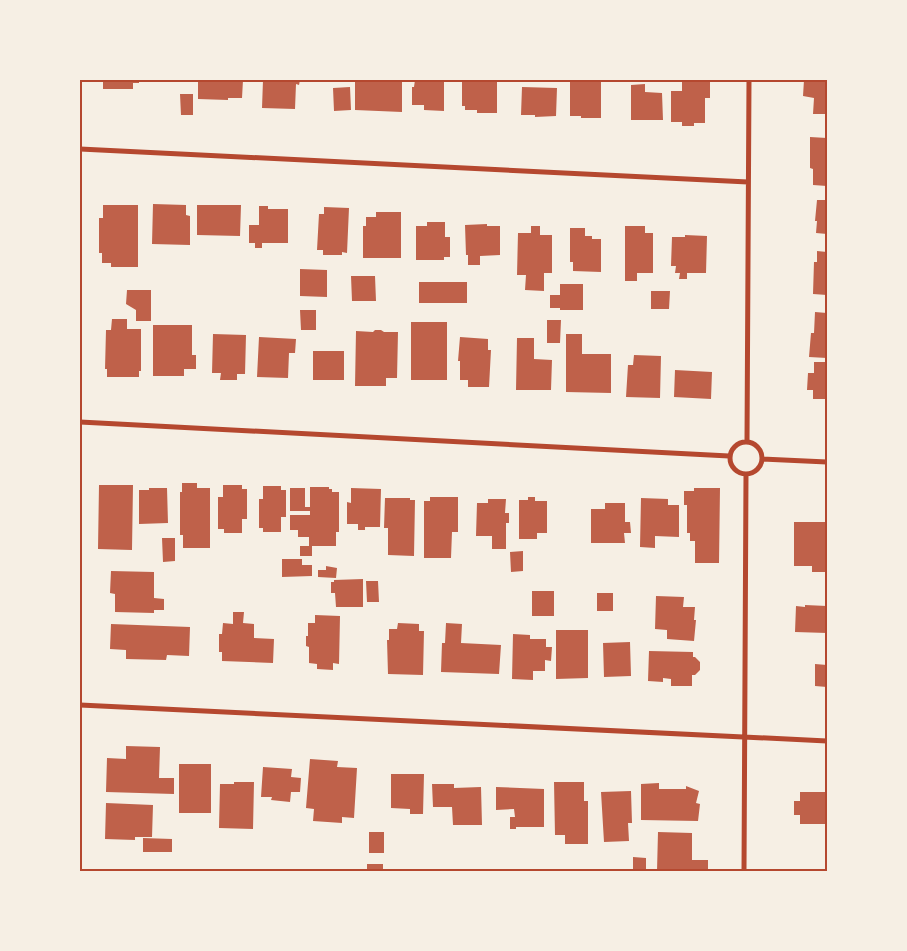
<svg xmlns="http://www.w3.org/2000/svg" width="907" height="951" font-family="'Source Sans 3',sans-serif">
  <rect width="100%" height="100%" fill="#f6efe4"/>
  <path fill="#bf614a" d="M103 80H139V83H133V89H103Z
    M198 80H243L242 98H228V100L198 99Z
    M263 80H300L299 85 296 84 295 109 262 108Z
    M355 80H402V112L355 110Z
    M415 80H444V111L424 110V105H412V87H414Z
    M462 80H497V113H477V110H465V106H462Z
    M682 80H710V98H705V123H694V126H682V122H671V91H682Z
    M804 80H827V114H813L814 98 803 96Z
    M570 81H601V118H581V116H570Z
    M645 84V92L662 93 663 120H631V85Z
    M350 87 351 110 334 111 333 88Z
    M522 87 557 88 556 116 535 117V115H521Z
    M180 94H193V115H181Z
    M810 137 827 138V186L813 185V169L810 168Z
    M817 200H827V234L816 233 817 221H815Z
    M153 204 186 205V215L190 216V245L152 244Z
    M103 205H138V267H111V263H102V253H99V218H103Z
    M197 205H241L240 236 197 235Z
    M259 206H268V209H288V243H262V248H255V243H249V225H259Z
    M324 207 349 208 347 253 342 252V255H323V250H317L319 214H324Z
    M376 212H401V258H363V226H366V217H376Z
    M427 222H445V237H450V257H444V260H416V226H427Z
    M487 224V226H500V255L480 256V265H468V255H466L465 225Z
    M531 226H540V235H552V273H544V291L525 290 526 275H517L518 233H531Z
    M625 226H645V233H653V273H637V281H625Z
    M570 228H585V236H592V239H601V272L573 271V262H570Z
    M685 235 707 236 706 273H687V279H679L680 273H675L676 266H671L672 237H685Z
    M817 251 827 252V295L813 294 814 262H817Z
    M300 269 327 270V297L300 296Z
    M351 276H375L376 301H352Z
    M419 282H467V303H419Z
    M560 284H583V310H560V308H550V295H560Z
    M127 290H151V321H136V310L126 304Z
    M651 291H670L669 309H651Z
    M300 310H316V330H301Z
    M815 312 827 313V358L809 357 811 333H814Z
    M112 319H127V329H141V371H139V377H107V369H105L106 330H111Z
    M547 320H561L560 343H547Z
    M411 322H447V380H411Z
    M153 325H192V355H196V369H184V376H153Z
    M375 330H381L384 332H398L397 378H386V386H355L356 331 373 332Z
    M213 334 246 335 245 374H237V380H220L221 373H212Z
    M566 334H582V354H611V393L566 392Z
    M259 337 296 339 295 353H289L288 378 257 377Z
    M460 337 488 339V350H491L489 387H468V380H460V361H458Z
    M517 338H534V359L552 360 551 390H516Z
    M313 351H344V380H313Z
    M634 355 661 356 660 398 626 397 628 365H633Z
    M814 362H827V399H813V390H807L808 373H814Z
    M675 370 712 372 711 399 674 397Z
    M182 483H197V488H210V548H183V535H180V492H182Z
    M99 485H133L132 550 98 549Z
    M223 485H242V489H247V519H242V533H224V529H218V497H223Z
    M263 486H281V490H286V517H281V532H263V528H259V499H263Z
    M310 487H329V489H332V492H339V532H336V546H312V556H300V546H309V537H298V530H290V515H310V511H290V488H305V507H310Z
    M149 488H167L168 523 139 524V490H149Z
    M351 488 381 489 380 527H365V530H358V524H347V502L351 503Z
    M694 488H720L719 563H695V541H690V533H687V505H684V491H694Z
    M430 497H458V532H452L451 558H424V501H430Z
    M528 497H535V501H547V533H537V539H519V500H528Z
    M385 498H410V500H415L414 556 388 555V528H384Z
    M641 498 668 499V505H679V537L655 536V548L640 547Z
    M488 499H506L505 513H509V523H506V549H492V536H476L477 503H488Z
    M605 503H625V522H630L631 533H624L625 543H591V509H605Z
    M794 522H827V572H812V566H794Z
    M162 538H175V561L163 562Z
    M523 551V571L511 572 510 552Z
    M282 559H302V565H312V576L282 577Z
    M326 566 337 568 336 578 318 577V570H326Z
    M111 571 154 572V598L164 599V610H154V613L115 612V594L110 593Z
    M363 579V607H336L335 593H331V582H334V580Z
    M366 581H378L379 602H367Z
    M532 591H554V616H532Z
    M597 593H613V611H597Z
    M656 596 684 597 683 607H695L694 620H696L694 641 667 639V630L655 629Z
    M805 605 827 606V633L795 632 796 606 805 607Z
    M233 612H244L243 623 254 624V638L274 639 273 663 222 661V652H219V634H222L223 623 233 624Z
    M315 615 340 616 339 664 333 663V670L317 669V664L309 663V647L306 646V636H308V623H315Z
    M398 623 419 624V631H424L423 675 388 674 387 640H389V629H397Z
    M446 623 462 624 461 643 501 645 499 674 441 672 442 643H445Z
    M111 624 190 627 189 656 167 655 166 660 126 659V650L110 649Z
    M556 630H588V678L556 679Z
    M513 634 530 635V639H546V647H552L551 661 545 660V671H533V680L512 679Z
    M630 642 631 676 604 677 603 643Z
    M649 651 693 652V657H695L700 662V670L695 675H692V686H671V679L663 678V682L648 681Z
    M815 664 827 665V687L815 686Z
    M126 746 160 747 159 778H174V794L106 792 107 758 126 759Z
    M310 759 338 761 337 767 357 768 354 818 342 817V823L313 821 314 809 306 808Z
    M179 764H211V813H179Z
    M263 767 292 769 291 777 301 778 300 792H291L290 802 271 800 272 797H261Z
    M391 774H424L423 814H410V809L391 808Z
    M234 782H254L253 829 219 828 220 784H234Z
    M554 782H584V801H588V844H565V835H555Z
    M659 783V789H686V786L699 791 696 803 700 804 698 821 641 820V784Z
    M432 784H454V788L481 787 482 825H453L452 807H433Z
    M496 787 544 789V827H516V829H510V817H515L514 809 496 810Z
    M631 791 632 823H628L629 841 604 842 601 792Z
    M800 792H827V824H800V815H794V801H800Z
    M106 803 153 805 152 837H135V840L105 839Z
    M369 832H384V853H369Z
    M658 832 692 833V860H708V871H657Z
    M143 838 172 839V852H143Z
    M633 857 646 858V871H633Z
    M367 864H383V871H367Z"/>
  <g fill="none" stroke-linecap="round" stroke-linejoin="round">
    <path stroke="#b5482f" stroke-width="5" d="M80 149 748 182
      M80 422 729 456
      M730 458a16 16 0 1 1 32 0a16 16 0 1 1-32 0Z
      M747 442 749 80
      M762 459 827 462
      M80 705 827 741
      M744 871 746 474"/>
  </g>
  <rect width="907" height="951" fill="none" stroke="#f6efe4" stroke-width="162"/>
  <rect x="81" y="81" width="745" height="789" fill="none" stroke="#b5482f" stroke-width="2"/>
</svg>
